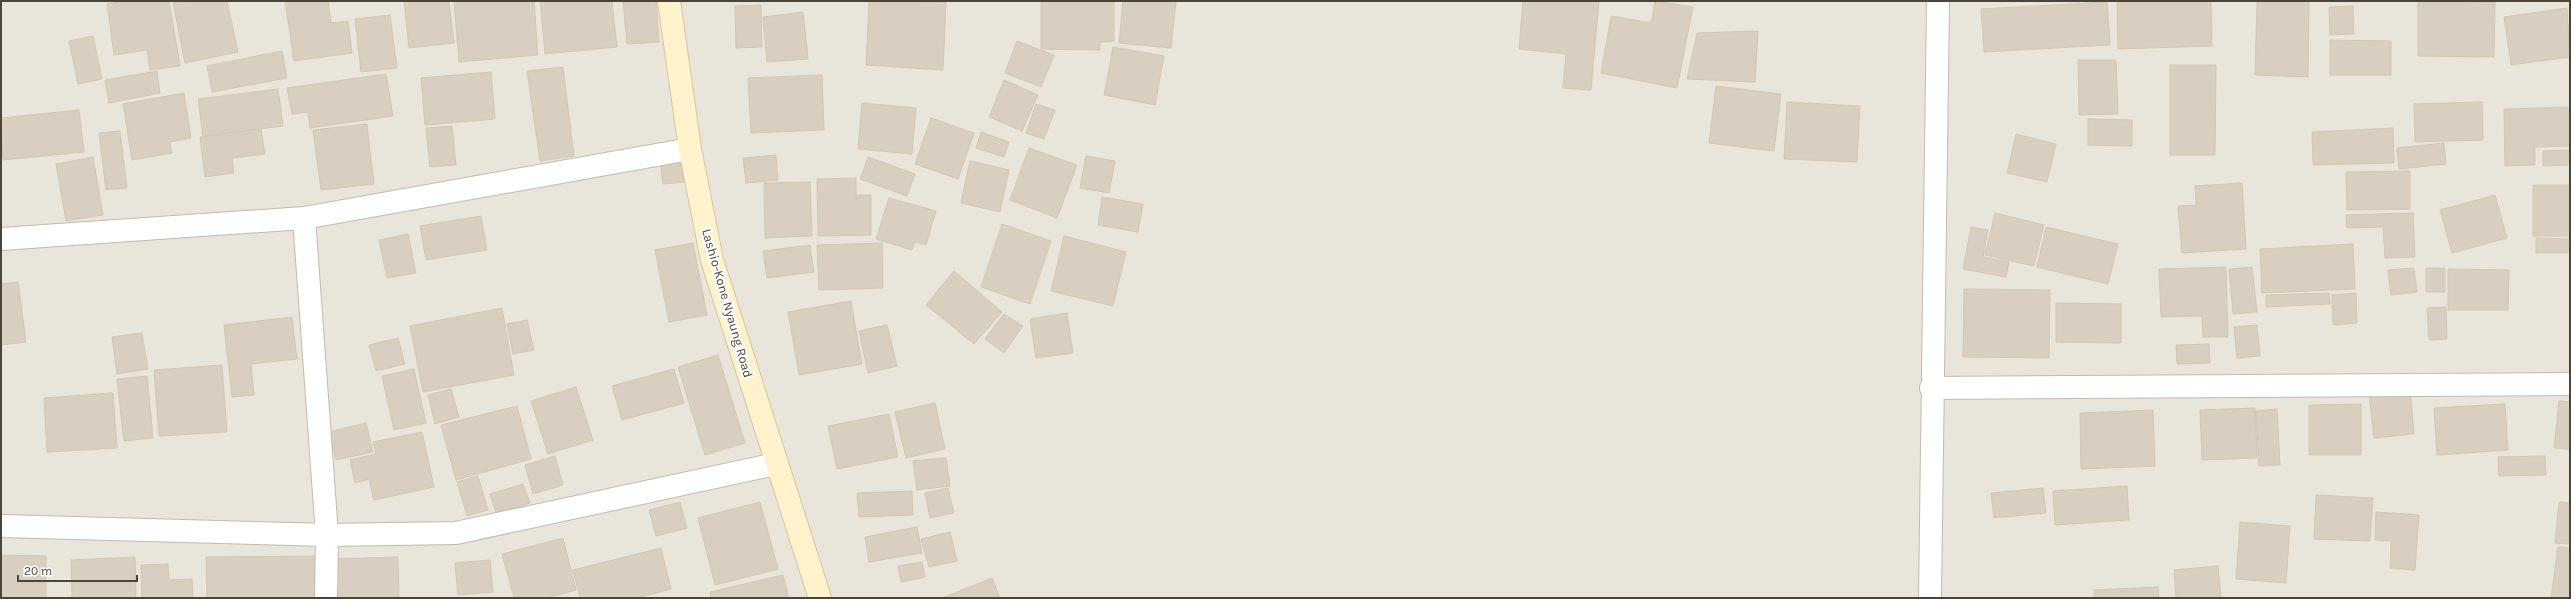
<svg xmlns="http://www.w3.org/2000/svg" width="2571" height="599" font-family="Karla,sans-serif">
  <rect width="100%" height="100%" fill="#f6f3ec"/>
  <path fill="#eae5da" d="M1 1H2570V598H1Z"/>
  <path fill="#d8cfc1" stroke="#d3c7b4" d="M124 1H169L180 66 150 70 147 50 114 55 107 4Z
    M227 1 238 52 185 63 173 2Z
    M285 1H328L331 23 348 21 352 53 294 61Z
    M404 1H449L454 43 409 48Z
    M454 1H534L538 55 459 62Z
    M540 1H612L617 47 545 54Z
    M623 1H656L659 42 627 44Z
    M869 1 946 2 943 70 866 65Z
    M1041 1H1114V41L1100 42V50L1041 49Z
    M1123 1H1176L1171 48 1119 43Z
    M1523 1H1599L1591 90 1563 88 1566 54 1519 49Z
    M1655 1 1693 7 1677 88 1601 73 1611 16 1651 23Z
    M2117 1H2211L2212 46 2118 49Z
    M2257 1H2309L2308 77 2255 75Z
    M2418 1 2495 2 2494 57 2418 56Z
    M2107 2 2110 45 1984 52 1981 9Z
    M761 5 762 47 736 48 735 6Z
    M2353 6 2354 34 2330 35 2329 7Z
    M2567 8 2570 57 2511 65 2504 17Z
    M803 12 808 59 767 62 763 17Z
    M390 15 397 68 361 72 355 19Z
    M1758 31 1755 82 1687 79 1697 33Z
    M93 36 102 79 78 84 69 41Z
    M2330 40 2391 41V75H2330Z
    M1017 41 1054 55 1041 87 1005 73Z
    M1113 47 1164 56 1155 105 1104 95Z
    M282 51 287 78 212 92 207 66Z
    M2078 60H2116L2118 114 2079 115Z
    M2170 65H2216L2215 155H2170Z
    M563 67 574 156 540 161 527 71Z
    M157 71 160 93 109 103 105 80Z
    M491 72 495 119 425 125 421 78Z
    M386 74 393 116 310 128 308 112 292 114 287 88Z
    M822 75 824 130 751 133 748 78Z
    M1004 80 1038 95 1022 131 989 117Z
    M1716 86 1781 94 1774 151 1709 143Z
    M278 89 283 126 203 136 198 99Z
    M184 93 191 138 170 142 172 153 132 160 123 104Z
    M1787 102 1860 106 1857 162 1784 159Z
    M2482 102 2483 140 2415 142 2414 104Z
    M862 103 916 108 912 154 858 149Z
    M1036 104 1055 110 1044 139 1026 133Z
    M2570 107V146L2535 147V165L2505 166 2504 109Z
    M79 110 84 152 3 160 1 118Z
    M931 118 974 133 958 179 915 164Z
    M2088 119 2132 120V146L2088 145Z
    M367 124 374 184 321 190 313 130Z
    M452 126 456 165 430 167 426 128Z
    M2393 128 2394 163 2313 165 2312 132Z
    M261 129 265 154 232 158 234 173 205 177 200 137Z
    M120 131 127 188 106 190 99 133Z
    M981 132 1009 142 1004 157 976 148Z
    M2016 134 2056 144 2047 182 2007 173Z
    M2444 143 2446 164 2399 169 2397 148Z
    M1029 148 1077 165 1057 218 1010 200Z
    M2570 150V165L2543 166V151Z
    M776 155 778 180 746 183 743 158Z
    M681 156 684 182 663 184 660 158Z
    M1086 156 1115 161 1109 193 1080 188Z
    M93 157 103 215 66 221 56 164Z
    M868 157 915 174 907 196 860 179Z
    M970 161 1009 170 1000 212 961 203Z
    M2410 171V209L2347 210 2346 172Z
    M856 178V195H871V235L818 236 817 179Z
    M810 182 812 236 765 238 764 183Z
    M2242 183 2246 249 2182 253 2178 206 2196 205 2195 186Z
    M2533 185H2570V236H2533Z
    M2495 195 2507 238 2452 253 2440 210Z
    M1102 197 1143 204 1138 232 1098 225Z
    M889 198 936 211 926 245 915 242 912 250 876 239Z
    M1995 213 2044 225 2034 266 1985 255Z
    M2413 213 2415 257 2385 258 2383 227 2347 228 2346 215Z
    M481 216 487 250 426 260 420 226Z
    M1002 224 1051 241 1030 304 981 287Z
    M1971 227 1988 230 1983 257 2009 262 2006 277 1963 269Z
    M2046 227 2118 244 2108 284 2037 267Z
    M408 234 416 273 387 278 379 240Z
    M1064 236 1126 252 1113 306 1051 291Z
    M2536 238 2570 239V253H2536Z
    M693 243 707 315 669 322 655 250Z
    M882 243 883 288 819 290 817 245Z
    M2353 244 2355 289 2262 293 2260 249Z
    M810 245 814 272 767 278 763 251Z
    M2226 267 2228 337H2203L2202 316 2161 317 2159 269Z
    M2252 267 2257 312 2233 314 2229 269Z
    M2414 268 2417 292 2391 295 2388 270Z
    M2426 268H2445V292H2426Z
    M2448 269 2509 270 2508 310H2448Z
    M954 271 1002 312 974 344 926 305Z
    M18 282 26 342 1 345V284Z
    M1964 289 2050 290 2049 358 1963 357Z
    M2329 293 2330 304 2266 307V295Z
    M2356 293 2357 323 2333 325 2332 295Z
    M851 301 862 364 799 375 788 312Z
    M2056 303 2121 304V343L2056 342Z
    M2446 307 2447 339 2429 340 2427 308Z
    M502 308 514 375 423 392 410 326Z
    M1067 313 1073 353 1036 358 1030 319Z
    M1004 314 1023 326 1004 353 985 339Z
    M292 317 297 359 251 364 254 395 232 397 224 325Z
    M527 320 534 350 513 354 507 324Z
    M887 325 897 366 868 373 859 331Z
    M2257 325 2260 356 2237 358 2234 327Z
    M142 333 148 369 117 374 112 337Z
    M398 338 405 364 376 371 369 345Z
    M2209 344 2210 363 2177 364 2176 345Z
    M718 355 745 443 705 455 678 367Z
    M222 365 227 432 159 436 154 370Z
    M414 369 426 423 394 430 382 376Z
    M674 369 684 403 622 420 612 386Z
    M147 376 153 438 124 441 117 379Z
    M576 387 593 440 548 454 531 401Z
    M451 389 459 417 435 424 428 395Z
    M2410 390 2414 434 2374 438 2369 394Z
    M113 393 117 448 47 452 44 398Z
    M2559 401 2570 402V449L2554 448Z
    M935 403 945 449 906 458 895 412Z
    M2361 404V455H2309V405Z
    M2505 404 2508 450 2437 455 2434 408Z
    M517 406 531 459 456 480 441 425Z
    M2255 408 2257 458 2202 460 2200 410Z
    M2277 409 2280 465 2259 466 2256 411Z
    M2153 410 2155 466 2081 469 2080 413Z
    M889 414 898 457 837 469 828 426Z
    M366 423 373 452 336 460 329 432Z
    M422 432 434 487 374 500 369 479 355 483 350 460 376 454 373 442Z
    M555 456 563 485 533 494 525 465Z
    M2545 456 2546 475 2499 476 2498 457Z
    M946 458 950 486 917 490 913 461Z
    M478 476 488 510 467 516 457 482Z
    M523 484 530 503 496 513 490 494Z
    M2127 486 2129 520 2055 525 2053 491Z
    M948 488 954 513 930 518 925 493Z
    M2043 488 2046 513 1994 518 1991 493Z
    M912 491 913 515 859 517 857 493Z
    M2316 495 2373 498 2370 541 2314 539Z
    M680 502 687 528 656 536 649 510Z
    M760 502 778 569 715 585 698 518Z
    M2559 502 2570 503V544L2555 543Z
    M2376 512 2419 515 2415 570 2390 568 2391 541 2375 540Z
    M2240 522 2290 526 2286 583 2236 579Z
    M917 527 922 553 869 562 865 537Z
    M950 532 957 561 929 567 921 539Z
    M563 538 576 590 546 598H514L502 554Z
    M2558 547 2570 548V598H2551Z
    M661 548 671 589 637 598H580L573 570Z
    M1 555 46 556V598H1Z
    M314 556 315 598H207L206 557Z
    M135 557 136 598H72L71 560Z
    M398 557 399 598H332L331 559Z
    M490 560 493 592 458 595 455 563Z
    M922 562 925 577 901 582 898 566Z
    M168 564 169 580 192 579 193 598H142L141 565Z
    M2218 566 2221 598H2176L2174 570Z
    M783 575 789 598H711L710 592Z
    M992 578 1000 598H942Z
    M2158 587 2159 598H2094V590Z"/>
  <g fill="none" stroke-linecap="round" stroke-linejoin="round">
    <defs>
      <path id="minor" d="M304 218 327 535 326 598
        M1 239 304 218 690 149
        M1931 388 2570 384
        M1 526 327 535 456 533 776 464
        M1930 598 1938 1"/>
      <path id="secondary" d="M669 1 690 149 712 260 820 598"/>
    </defs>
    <use href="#minor" stroke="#c2bbae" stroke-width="24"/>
    <use href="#secondary" stroke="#d6c79b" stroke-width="24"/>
    <use href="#minor" stroke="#fff" stroke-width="22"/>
    <use href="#secondary" stroke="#fff3cd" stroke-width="22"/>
  </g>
  <g text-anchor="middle" stroke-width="4" stroke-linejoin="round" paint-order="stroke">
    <g font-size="13" fill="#4b4439" stroke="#fff">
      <text transform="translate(728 303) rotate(74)" y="5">Lashio-Kone Nyaung Road</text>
    </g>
  </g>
  <rect width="2571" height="599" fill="none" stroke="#4b4439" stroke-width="4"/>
  <path d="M18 575v6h119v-6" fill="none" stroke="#4b4439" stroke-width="2"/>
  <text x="24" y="575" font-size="12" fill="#4b4439" stroke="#ffffff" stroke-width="3" paint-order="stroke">20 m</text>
</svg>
